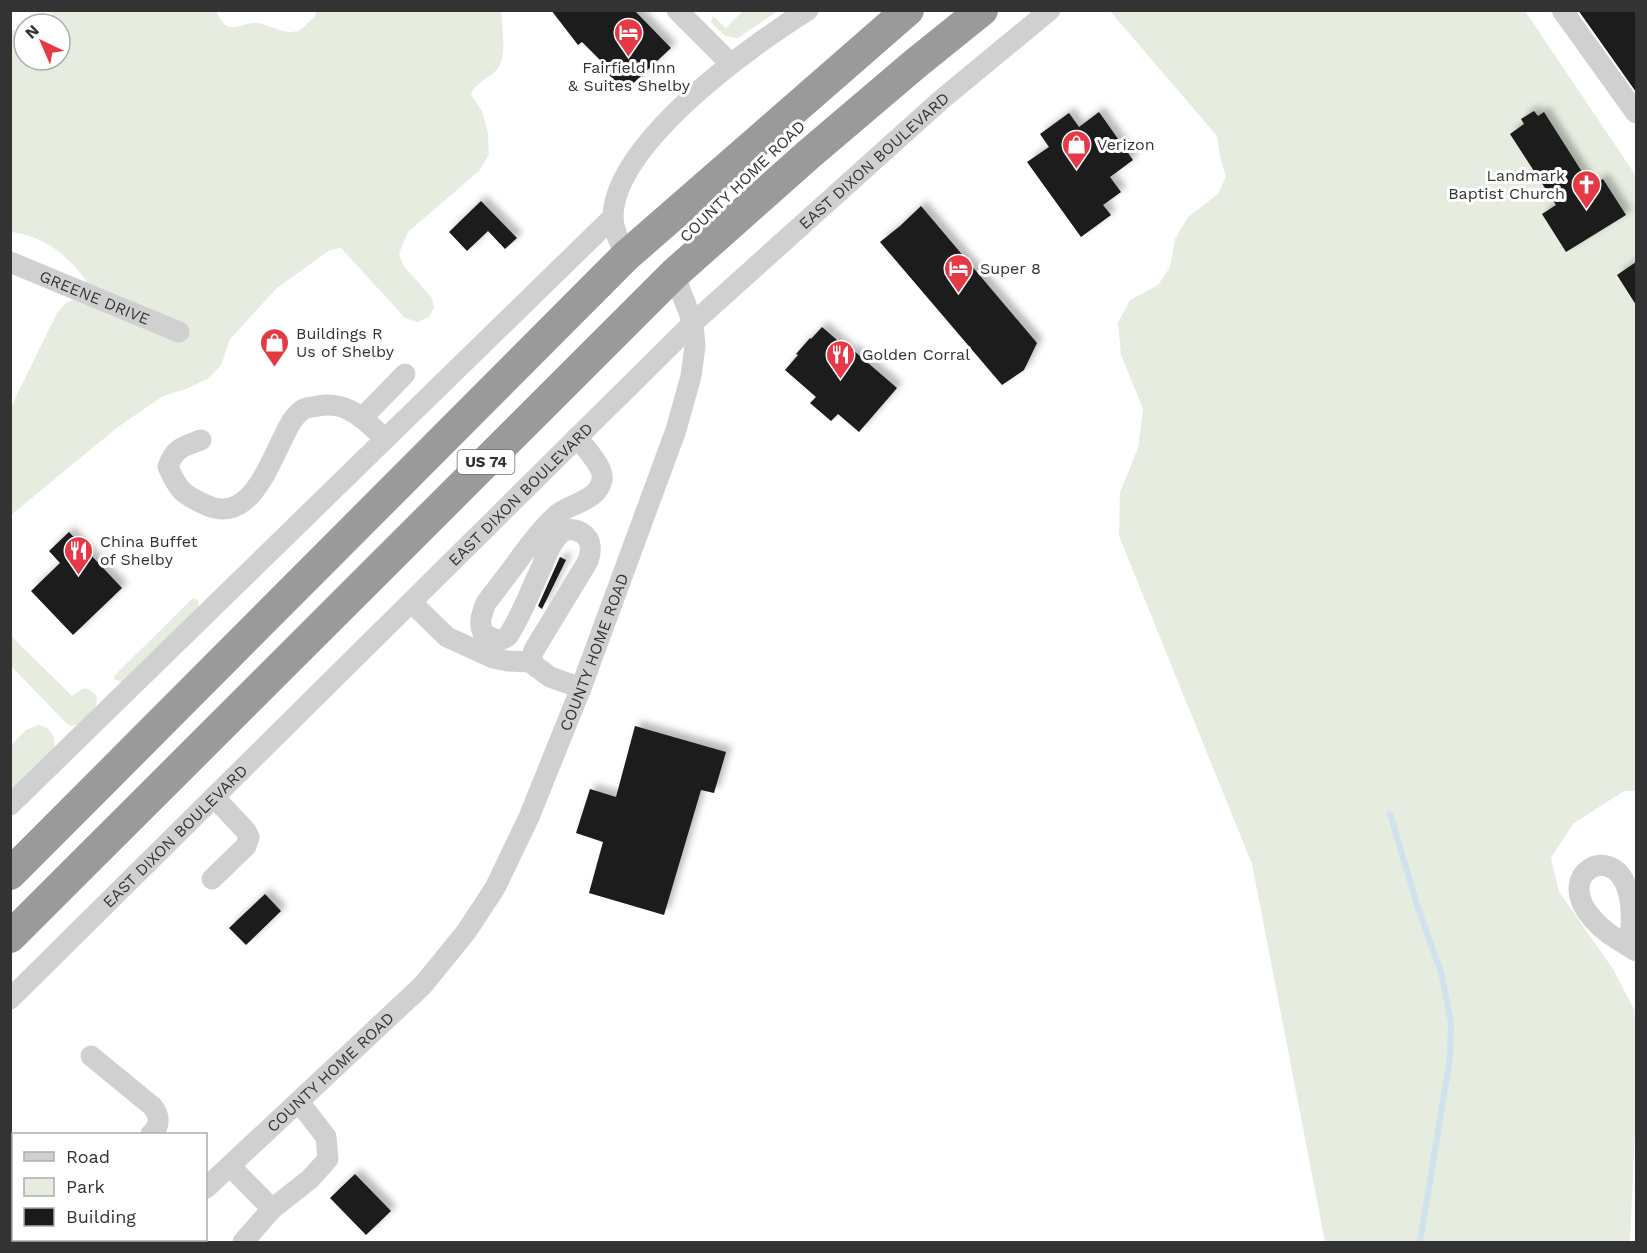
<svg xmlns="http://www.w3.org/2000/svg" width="1647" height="1253" font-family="'Work Sans',sans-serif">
  <defs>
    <filter id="shadow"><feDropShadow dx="5.5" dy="-5.5" stdDeviation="3" flood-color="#0004"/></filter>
  </defs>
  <rect width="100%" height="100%" fill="#fff"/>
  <path fill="#e6ecdf" d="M51 11H216C219 16 221 23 227 26 237 30 246 22 256 23 277 25 290 43 309 22 313 18 316 17 316 11H501C502 25 507 57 498 68 490 79 475 82 471 95L482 111 488 133 489 154 480 170 408 232 399 253 403 265 432 298 434 308 429 317 418 322 405 318 341 248 330 250 277 288 230 339 221 365 208 379 183 390 163 396 118 427 11 515 10 409 57 313 66 303 79 297 86 280C66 254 44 236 11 232V29L20 33 24 32V60H60V24H49L52 22Z
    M743 11V10L778 11 738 38 725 36 711 22 713 16 726 28Z
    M1110 11H1525L1636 176V791H1624L1573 824 1551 858 1559 892 1613 969 1634 1009 1636 1031V1107L1630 1242H1325L1252 864 1119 536 1120 492 1138 448 1143 409 1121 355 1118 323 1130 300 1158 285 1170 267 1175 239 1188 217 1218 194 1226 176 1220 157 1217 136Z
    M193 598 198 600 199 608 122 682 114 679 115 675Z
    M10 635 72 696C84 688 85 684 97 697L96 708C88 717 80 730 67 724L11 666Z
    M38 725C51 727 58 738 53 750L11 791V745L26 730Z"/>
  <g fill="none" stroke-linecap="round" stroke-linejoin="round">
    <path stroke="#cfe2ee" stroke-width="6" d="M1390 814 1418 908 1441 972 1451 1022 1450 1058 1420 1242"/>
  </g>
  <path fill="#1a1a1a" filter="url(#shadow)" d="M551 10H634L671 48 626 90 603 70 606 66 582 42 578 45Z
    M1578 10H1636V92Z
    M1534 111 1538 116 1544 112 1591 186 1603 179 1626 215 1566 252 1542 214 1556 205 1510 134 1524 124 1521 119Z
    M1099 112 1133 160 1110 177 1121 192 1103 205 1111 215 1081 237 1027 162 1049 147 1040 134 1069 113 1079 127Z
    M481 201 517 238 505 249 488 231 467 251 449 232Z
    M921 206 1037 343 1024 370 1002 385 880 242 900 226Z
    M1636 262V305L1617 275Z
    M822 327 851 352 853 350 897 388 859 432 838 414 831 421 810 403 816 397 785 370 798 355 796 354 810 338 811 339Z
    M69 532 122 588 73 635 31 591 60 563 49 551Z
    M560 557 566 560 542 609 538 606Z
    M635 726 726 752 714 793 701 790 664 915 589 893 603 842 576 833 590 789 616 797Z
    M265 894 281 911 246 945 229 928Z
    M355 1174 391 1211 366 1235 330 1198Z"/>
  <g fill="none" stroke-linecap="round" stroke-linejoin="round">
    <g stroke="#d0d0d0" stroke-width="21">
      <path d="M677 10 731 64"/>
      <path d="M1562 10 1636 113"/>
      <path d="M626 256C621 244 613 231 613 217 614 144 750 46 808 10"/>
      <path id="s1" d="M10 262 179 332"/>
      <path d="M362 418 405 374"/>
      <path d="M201 440C184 446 174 448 168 467 179 491 182 494 206 505 250 525 269 464 285 434 289 425 295 414 304 409 308 407 314 407 318 406 327 404 341 405 349 410 363 416 374 429 385 439"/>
      <path d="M411 602 447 637 493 658 508 661 530 662 550 677 581 688"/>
      <path d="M530 662 534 650 588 561C590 554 592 547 588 539 582 530 568 526 560 534 551 542 547 554 542 566 531 589 522 615 508 636 499 643 491 638 483 633 478 622 482 614 486 603 499 586 512 569 525 551 535 538 546 523 559 513 573 503 598 500 602 480 605 468 584 447 577 437"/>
      <path d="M10 805 613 217"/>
      <path d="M212 879 246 846 249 837 246 831 214 797"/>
      <path d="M1630 947C1631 927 1634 902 1625 883 1607 844 1555 876 1592 918 1604 933 1621 941 1636 951"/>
      <path id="s2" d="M10 999 693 323 941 100 1050 10"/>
      <path d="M91 1056 152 1106C160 1115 161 1126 151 1134"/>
      <path d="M230 1166 272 1209"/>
      <path id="s3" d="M206 1188 423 985 466 932 495 888 529 817 581 688 676 430 691 376 695 346 693 323 674 274"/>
      <path d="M32 1242 37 1240"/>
      <path d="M147 1242 150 1240"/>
      <path d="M243 1242 272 1209 310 1179 328 1159 326 1137 299 1102"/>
    </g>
    <path stroke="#9a9a9a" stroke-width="32" d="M10 874 626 256 908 10
      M10 937 674 274 808 155 915 64 982 10"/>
  </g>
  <defs>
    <symbol id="hotel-pin" viewBox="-11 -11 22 30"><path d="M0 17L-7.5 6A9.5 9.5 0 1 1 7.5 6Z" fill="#e63946" stroke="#fff"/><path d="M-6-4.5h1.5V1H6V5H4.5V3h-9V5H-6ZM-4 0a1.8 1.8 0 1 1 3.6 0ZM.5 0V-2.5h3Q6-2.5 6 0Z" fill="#fff"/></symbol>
    <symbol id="shop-pin" viewBox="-11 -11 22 30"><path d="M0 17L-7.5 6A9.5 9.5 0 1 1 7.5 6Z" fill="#e63946" stroke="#fff"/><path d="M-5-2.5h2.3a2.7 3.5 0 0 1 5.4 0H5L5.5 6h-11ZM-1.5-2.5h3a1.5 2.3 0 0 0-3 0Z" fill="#fff"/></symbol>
    <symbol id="church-pin" viewBox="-11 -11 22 30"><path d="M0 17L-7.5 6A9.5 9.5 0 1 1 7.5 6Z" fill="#e63946" stroke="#fff"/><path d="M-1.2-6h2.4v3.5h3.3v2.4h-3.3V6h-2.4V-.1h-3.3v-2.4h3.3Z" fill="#fff"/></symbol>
    <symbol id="restaurant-pin" viewBox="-11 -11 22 30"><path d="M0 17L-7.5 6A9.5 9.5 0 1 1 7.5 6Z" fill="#e63946" stroke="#fff"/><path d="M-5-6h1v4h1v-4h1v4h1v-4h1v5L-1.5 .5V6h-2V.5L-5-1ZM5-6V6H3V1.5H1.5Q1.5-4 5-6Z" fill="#fff"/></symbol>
  </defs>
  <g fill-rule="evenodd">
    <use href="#hotel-pin" x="612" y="16" width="33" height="45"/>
    <use href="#shop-pin" x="1060" y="128" width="33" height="45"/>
    <use href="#church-pin" x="1570" y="168" width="33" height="45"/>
    <use href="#hotel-pin" x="942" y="252" width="33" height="45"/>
    <use href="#shop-pin" x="258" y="326" width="33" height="45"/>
    <use href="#restaurant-pin" x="824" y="338" width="33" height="45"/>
    <use href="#restaurant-pin" x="62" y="534" width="33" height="45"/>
  </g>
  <g text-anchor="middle" stroke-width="6" stroke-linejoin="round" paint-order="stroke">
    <rect fill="#fff" stroke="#707070" stroke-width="1.5" x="457.5" y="450" width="57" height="24" rx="4.5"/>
    <g font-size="15" font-weight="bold" fill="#333">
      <text x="486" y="467">US 74</text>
    </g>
    <g font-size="16" fill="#333" stroke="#fff" text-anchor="start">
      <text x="629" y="73" text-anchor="middle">Fairfield Inn<tspan x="629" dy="18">&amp; Suites Shelby</tspan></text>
      <text x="1097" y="150">Verizon</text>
      <text x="1565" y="181" text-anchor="end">Landmark<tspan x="1565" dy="18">Baptist Church</tspan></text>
      <text x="980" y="274">Super 8</text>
      <text x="296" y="339">Buildings R<tspan x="296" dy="18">Us of Shelby</tspan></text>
      <text x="862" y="360">Golden Corral</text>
      <text x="100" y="547">China Buffet<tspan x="100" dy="18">of Shelby</tspan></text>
    </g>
    <g font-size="16" fill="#333" stroke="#fff">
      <text dy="6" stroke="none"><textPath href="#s2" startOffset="1204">EAST DIXON BOULEVARD</textPath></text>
      <text transform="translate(742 181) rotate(-44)" y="6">COUNTY HOME ROAD</text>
      <text dy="6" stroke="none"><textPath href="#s1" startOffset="92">GREENE DRIVE</textPath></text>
      <text dy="6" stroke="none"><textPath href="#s2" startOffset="718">EAST DIXON BOULEVARD</textPath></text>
      <text dy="6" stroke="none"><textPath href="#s3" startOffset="674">COUNTY HOME ROAD</textPath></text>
      <text dy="6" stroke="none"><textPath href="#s2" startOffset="232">EAST DIXON BOULEVARD</textPath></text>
      <text dy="6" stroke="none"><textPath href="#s3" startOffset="170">COUNTY HOME ROAD</textPath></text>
    </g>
  </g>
  <rect width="1647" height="1253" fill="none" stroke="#333333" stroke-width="24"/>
  <rect x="12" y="1133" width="195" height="108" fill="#ffffff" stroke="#adadad" stroke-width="1.5"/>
  <rect x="24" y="1152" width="30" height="9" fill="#d0d0d0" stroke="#adadad" stroke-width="1.5"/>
  <text x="66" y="1163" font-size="18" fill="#333333">Road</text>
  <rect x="24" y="1178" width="30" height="18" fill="#e6ecdf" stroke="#adadad" stroke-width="1.5"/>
  <text x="66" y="1193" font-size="18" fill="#333333">Park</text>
  <rect x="24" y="1208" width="30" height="18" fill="#1a1a1a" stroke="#adadad" stroke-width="1.5"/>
  <text x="66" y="1223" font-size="18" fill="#333333">Building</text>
  <g transform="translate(42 42) rotate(316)"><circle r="28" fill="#ffffff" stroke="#adadad" stroke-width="1.5"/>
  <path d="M0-4.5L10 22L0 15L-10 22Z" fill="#e63946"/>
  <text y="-9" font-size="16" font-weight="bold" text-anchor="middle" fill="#333333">N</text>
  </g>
</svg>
